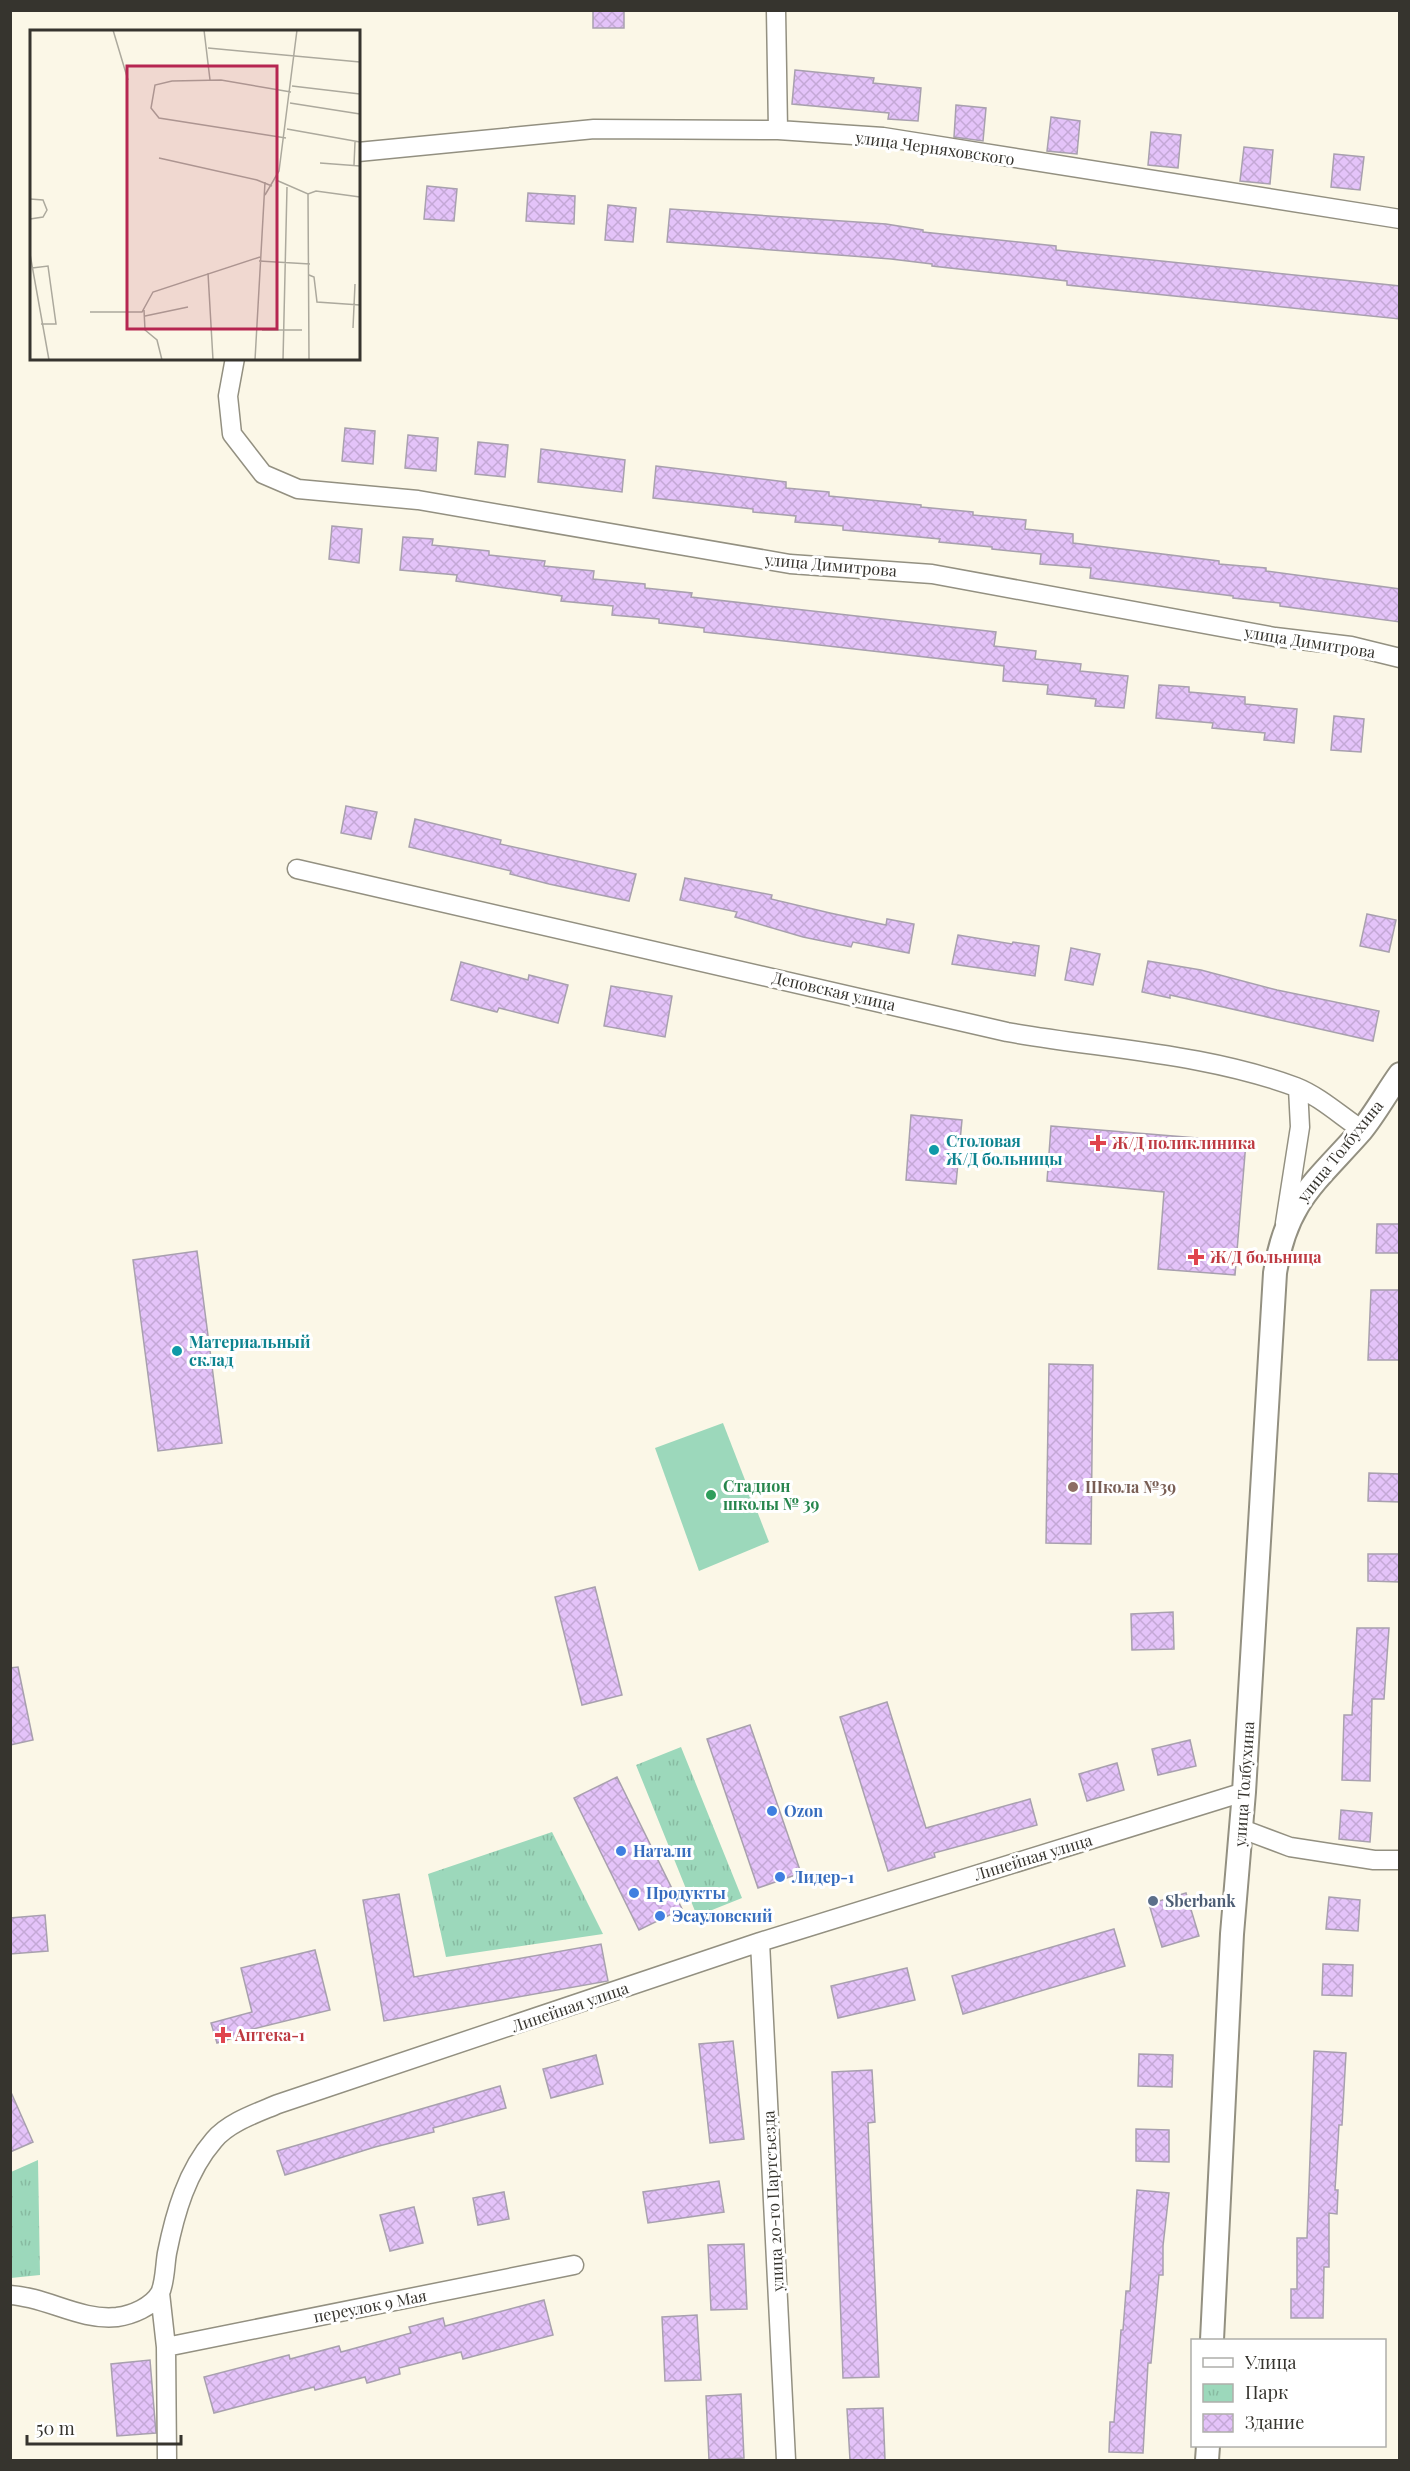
<svg xmlns="http://www.w3.org/2000/svg" width="1410" height="2471" font-family="'Playfair Display',serif">
  <defs>
    <pattern id="park-tufts" width="24" height="20" patternUnits="userSpaceOnUse" patternTransform="scale(1.5)"><rect width="24" height="20" fill="#9cd8bb"/><path d="M3 7l-1-3M5 7V3M7 7l1-3M15 17l-1-3M17 17v-4M19 17l1-3" fill="none" stroke="#87baa1"/></pattern>
    <pattern id="building-cross-hatch" width="8" height="8" patternUnits="userSpaceOnUse" patternTransform="scale(1.5)"><rect width="8" height="8" fill="#e4c3f9"/><path d="M0 0l8 8M0 8l8-8" fill="none" stroke="#c4a8d6"/></pattern>
  </defs>
  <rect width="100%" height="100%" fill="#fbf7e7"/>
  <path fill="#9cd8bb" d="M723 1423 769 1542 699 1571 655 1448Z"/>
  <path fill="url(#park-tufts)" d="M681 1747 742 1898 697 1916 636 1765Z
    M552 1832 603 1934 446 1957 428 1874Z
    M38 2160 40 2275 11 2278V2172Z"/>
  <path fill="url(#building-cross-hatch)" stroke="#a8a0ae" stroke-width="1.5" d="M593 10H624V28H593Z
    M795 70 874 78 873 83 921 88 918 121 888 119 889 113 792 104Z
    M956 105 986 108 983 141 954 137Z
    M1051 117 1080 121 1077 154 1047 151Z
    M1151 132 1181 135 1178 168 1148 165Z
    M1244 147 1273 150 1270 184 1240 181Z
    M1334 154 1364 157 1360 190 1331 187Z
    M427 186 457 189 454 221 424 219Z
    M528 193 575 196 574 224 526 221Z
    M608 205 636 208 633 242 605 240Z
    M670 209 886 224 923 230V232L1056 246V250L1400 286V319L1067 285V281L932 266V264L891 259 667 242Z
    M345 428 375 431 373 464 342 461Z
    M408 435 438 438 436 471 405 468Z
    M478 442 508 445 505 477 475 474Z
    M541 449 625 460 622 492 538 482Z
    M656 466 786 482V488L829 492V496L921 505V507L973 512V515L1026 520 1025 529 1073 534V543L1219 561V564L1266 568V571L1400 589V622L1280 606V603L1233 598V596L1090 578 1091 568 1040 564 1041 554 992 549V547L939 542 940 539 843 530V526L795 522 796 516 753 512V509L653 498Z
    M332 526 362 529 359 563 329 559Z
    M403 537 433 539 432 545 489 551V555L545 561 544 566 594 571 593 579 645 584V588L692 593 691 597 996 632 994 646 1036 651 1035 659 1081 664 1080 671 1128 676 1124 708 1095 706 1096 699 1047 694 1048 685 1003 681 1004 666 704 632V628L659 623V619L612 615 613 606 561 601 562 596 456 581 457 575 400 570Z
    M1159 685 1189 687V692L1245 697V704L1297 709 1294 743 1264 740 1265 733 1212 728 1213 723 1156 718Z
    M1334 716 1364 719 1361 752 1331 750Z
    M346 806 377 812 371 839 341 833Z
    M415 819 501 840 500 844 636 874 629 901 549 884 510 874 511 871 409 847Z
    M685 878 772 895 771 899 830 913 886 925 887 919 914 924 909 953 853 942 851 947 803 937 735 917 737 912 680 900Z
    M1367 914 1396 920 1389 952 1360 946Z
    M958 935 1012 944 1013 942 1039 946 1035 976 952 964Z
    M1071 948 1100 954 1093 985 1065 980Z
    M1148 961 1201 970 1277 990 1379 1011 1373 1041 1170 995V998L1142 992Z
    M461 962 528 980 529 975 568 985 558 1023 499 1008 497 1012 451 1000Z
    M611 986 672 996 665 1037 604 1026Z
    M911 1115 962 1120 956 1184 906 1180Z
    M1051 1126 1246 1142 1235 1275 1158 1269 1164 1192 1047 1181Z
    M1377 1224H1400V1253H1376Z
    M197 1251 222 1443 158 1451 133 1260Z
    M1371 1290H1400V1360H1368Z
    M1049 1364 1093 1365 1091 1544 1046 1543Z
    M1369 1473 1400 1474V1502L1368 1501Z
    M1368 1554H1400V1582L1368 1581Z
    M595 1587 622 1695 582 1705 555 1597Z
    M1173 1612 1174 1649 1132 1650 1131 1614Z
    M1357 1628H1389L1384 1699H1372L1370 1781 1342 1780 1344 1715H1352Z
    M18 1667 33 1740 10 1745V1668Z
    M887 1702 926 1828 1030 1799 1037 1825 934 1853 935 1857 888 1871 840 1717Z
    M750 1725 801 1873 758 1888 707 1739Z
    M1190 1740 1196 1766 1158 1775 1152 1749Z
    M1117 1763 1124 1790 1087 1801 1079 1774Z
    M617 1777 682 1909 639 1930 574 1798Z
    M1341 1810 1372 1813 1370 1842 1339 1839Z
    M1186 1893 1199 1936 1162 1947 1149 1904Z
    M399 1894 414 1977 601 1944 608 1981 384 2021 363 1900Z
    M1329 1897 1360 1900 1358 1931 1326 1929Z
    M45 1915 48 1951 10 1954V1918Z
    M1114 1929 1125 1966 963 2014 952 1976Z
    M315 1950 330 2010 241 2032 242 2035 217 2043 211 2023 252 2012 241 1968Z
    M1323 1964 1353 1965 1352 1996 1322 1995Z
    M907 1968 915 2000 838 2018 831 1986Z
    M733 2041 744 2139 710 2143 699 2044Z
    M1314 2051 1346 2053 1342 2125H1339L1335 2190H1338L1337 2214 1329 2213V2267H1324L1323 2318H1291V2289H1297V2238H1307Z
    M1139 2054 1173 2055 1172 2087 1138 2086Z
    M596 2055 603 2084 551 2098 543 2069Z
    M872 2070 875 2122 868 2123 879 2377 843 2378 832 2072Z
    M500 2086 506 2108 433 2128 434 2132 375 2147 285 2175 277 2151Z
    M10 2090 33 2142 10 2152Z
    M1136 2129 1169 2130V2162L1136 2161Z
    M719 2181 724 2212 648 2223 643 2192Z
    M1137 2190 1169 2193 1163 2246V2275H1159L1151 2363H1148L1143 2453 1109 2452 1110 2422H1114L1121 2330H1123L1126 2291H1130Z
    M504 2192 509 2219 478 2225 473 2198Z
    M414 2207 423 2243 390 2251 380 2215Z
    M744 2244 747 2309 711 2310 708 2245Z
    M544 2300 553 2335 463 2359 461 2352 399 2368 400 2374 367 2383 365 2377 315 2390 314 2387 214 2413 204 2377 289 2355 290 2359 339 2346 341 2352 411 2333 409 2327 443 2318 445 2326Z
    M697 2315 701 2380 665 2381 662 2317Z
    M150 2360 156 2433 117 2436 111 2364Z
    M741 2394 744 2458 709 2460 706 2396Z
    M883 2408 885 2460H850L847 2409Z"/>
  <g fill="none" stroke-linecap="round" stroke-linejoin="round">
    <defs>
      <path id="minor" d="M776 10 778 130
        M358 152 594 129 778 130 883 137 1400 219
        M235 358 228 396 232 434 263 474 298 489 418 500 790 564 932 574 1275 637 1351 646 1400 658
        M297 869 1007 1032C1103 1049 1204 1053 1296 1087 1319 1096 1341 1116 1362 1130
        M1285 1223 1300 1127 1298 1088
        M1242 1829 1290 1847 1374 1860H1400
        M760 1942 786 2460
        M160 2293 166 2347 167 2460
        M10 2295C47 2297 80 2321 117 2317 132 2315 152 2307 160 2293 165 2283 165 2264 167 2253 175 2213 187 2171 214 2140 229 2122 257 2113 278 2104L760 1942 1244 1792
        M166 2347 574 2265"/>
      <path id="tertiary" d="M1212 2340 1232 1934 1244 1792 1275 1273C1286 1201 1316 1182 1361 1131 1375 1114 1387 1092 1400 1074
        M1207 2460 1208 2446"/>
    </defs>
    <use href="#minor" stroke="#939081" stroke-width="21"/>
    <use href="#tertiary" stroke="#939081" stroke-width="26"/>
    <use href="#minor" stroke="#fff" stroke-width="18"/>
    <use href="#tertiary" stroke="#fff" stroke-width="22"/>
  </g>
  <g fill="#e0444e" stroke="#fff" stroke-width="2">
    <path d="M1095 1134h6v6h6v6h-6v6h-6v-6h-6v-6h6z"/>
    <path d="M1193 1248h6v6h6v6h-6v6h-6v-6h-6v-6h6z"/>
    <path d="M220 2026h6v6h6v6h-6v6h-6v-6h-6v-6h6z"/>
  </g>
  <g fill="#0f9aa8" stroke="#fff" stroke-width="2">
    <circle cx="934" cy="1150" r="6"/>
    <circle cx="177" cy="1351" r="6"/>
  </g>
  <circle fill="#8d6e63" stroke="#fff" stroke-width="2" cx="1073" cy="1487" r="6"/>
  <circle fill="#2e9e5b" stroke="#fff" stroke-width="2" cx="711" cy="1495" r="6"/>
  <g fill="#3f7fe0" stroke="#fff" stroke-width="2">
    <circle cx="772" cy="1811" r="6"/>
    <circle cx="621" cy="1851" r="6"/>
    <circle cx="780" cy="1877" r="6"/>
    <circle cx="634" cy="1893" r="6"/>
    <circle cx="660" cy="1916" r="6"/>
  </g>
  <circle fill="#5c6f8a" stroke="#fff" stroke-width="2" cx="1153" cy="1901" r="6"/>
  <g text-anchor="middle" stroke-width="6" stroke-linejoin="round" paint-order="stroke">
    <g font-size="16" fill="#36342e" stroke="#fff">
      <text transform="translate(935 148) rotate(8)" y="6">улица Черняховского</text>
      <text transform="translate(831 565) rotate(5)" y="6">улица Димитрова</text>
      <text transform="translate(1310 642) rotate(9)" y="6">улица Димитрова</text>
      <text transform="translate(834 991) rotate(13)" y="6">Деповская улица</text>
      <text transform="translate(1340 1151) rotate(-51)" y="6">улица Толбухина</text>
      <text transform="translate(1244 1784) rotate(-86)" y="6">улица Толбухина</text>
      <text transform="translate(1033 1857) rotate(-17)" y="6">Линейная улица</text>
      <text transform="translate(570 2007) rotate(-19)" y="6">Линейная улица</text>
      <text transform="translate(773 2201) rotate(-93)" y="6">улица 20-го Партсъезда</text>
      <text transform="translate(370 2306) rotate(-11)" y="6">переулок 9 Мая</text>
    </g>
    <g font-size="16" font-weight="bold" fill="#0d838f" stroke="#fff" text-anchor="start">
      <text x="946" y="1147">Столовая<tspan x="946" dy="18">Ж/Д больницы</tspan></text>
      <text x="189" y="1348">Материальный<tspan x="189" dy="18">склад</tspan></text>
    </g>
    <g font-size="16" font-weight="bold" fill="#be3a42" stroke="#fff" text-anchor="start">
      <text x="1112" y="1149">Ж/Д поликлиника</text>
      <text x="1210" y="1263">Ж/Д больница</text>
      <text x="235" y="2041">Аптека-1</text>
    </g>
    <g font-size="16" font-weight="bold" fill="#27864d" stroke="#fff" text-anchor="start">
      <text x="723" y="1492">Стадион<tspan x="723" dy="18">школы № 39</tspan></text>
    </g>
    <g font-size="16" font-weight="bold" fill="#785e54" stroke="#fff" text-anchor="start">
      <text x="1085" y="1493">Школа №39</text>
    </g>
    <g font-size="16" font-weight="bold" fill="#366cbe" stroke="#fff" text-anchor="start">
      <text x="784" y="1817">Ozon</text>
      <text x="633" y="1857">Натали</text>
      <text x="792" y="1883">Лидер-1</text>
      <text x="646" y="1899">Продукты</text>
      <text x="672" y="1922">Эсауловский</text>
    </g>
    <g font-size="16" font-weight="bold" fill="#4e5e75" stroke="#fff" text-anchor="start">
      <text x="1165" y="1907">Sberbank</text>
    </g>
  </g>
  <g transform="translate(30 30)">
    <rect width="330" height="330" fill="#fbf7e7"/>
    <path fill="none" stroke="#aca99d" stroke-width="1.5" d="M83 0 98 50M174 0 180 50M178 18 330 32M262 56 330 64M260 73 330 84M257 99 330 112M256 108 129 88 121 78 125 55 142 51 191 50 261 62M129 128 227 150 242 156M290 133 330 136M324 135 325 112M246 150 278 164 286 161 330 167M278 164 279 330M235 165 249 141 267 0M0 169 13 170 17 180 13 187 0 189M0 224 19 330M229 231 280 234M2 238 18 236 26 294H11M178 243 183 330M279 245 284 247 287 272 330 275M114 280 115 300 127 310 132 330M60 282H112L123 262 230 227M115 286 158 277M323 298 325 254M232 300H272M225 330 235 152M253 330 257 157"/>
    <path fill="#b62651" fill-opacity="0.15" stroke="#b62651" stroke-width="3" d="M97 36H247V299H97Z"/>
    <rect width="330" height="330" fill="none" stroke="#36342e" stroke-width="3"/>
  </g>
  <rect width="1410" height="2471" fill="none" stroke="#36342e" stroke-width="24"/>
  <rect x="1191" y="2339" width="195" height="108" fill="#ffffff" stroke="#afaeab" stroke-width="1.5"/>
  <rect x="1203" y="2358" width="30" height="9" fill="#ffffff" stroke="#afaeab" stroke-width="1.5"/>
  <text x="1245" y="2369" font-size="18" fill="#36342e">Улица</text>
  <rect x="1203" y="2384" width="30" height="18" fill="url(#park-tufts)" stroke="#afaeab" stroke-width="1.5"/>
  <text x="1245" y="2399" font-size="18" fill="#36342e">Парк</text>
  <rect x="1203" y="2414" width="30" height="18" fill="url(#building-cross-hatch)" stroke="#afaeab" stroke-width="1.5"/>
  <text x="1245" y="2429" font-size="18" fill="#36342e">Здание</text>
  <path d="M27 2435v9h154v-9" fill="none" stroke="#36342e" stroke-width="3"/>
  <text x="36" y="2435" font-size="18" fill="#36342e" stroke="#ffffff" stroke-width="4.5" paint-order="stroke">50 m</text>
</svg>
